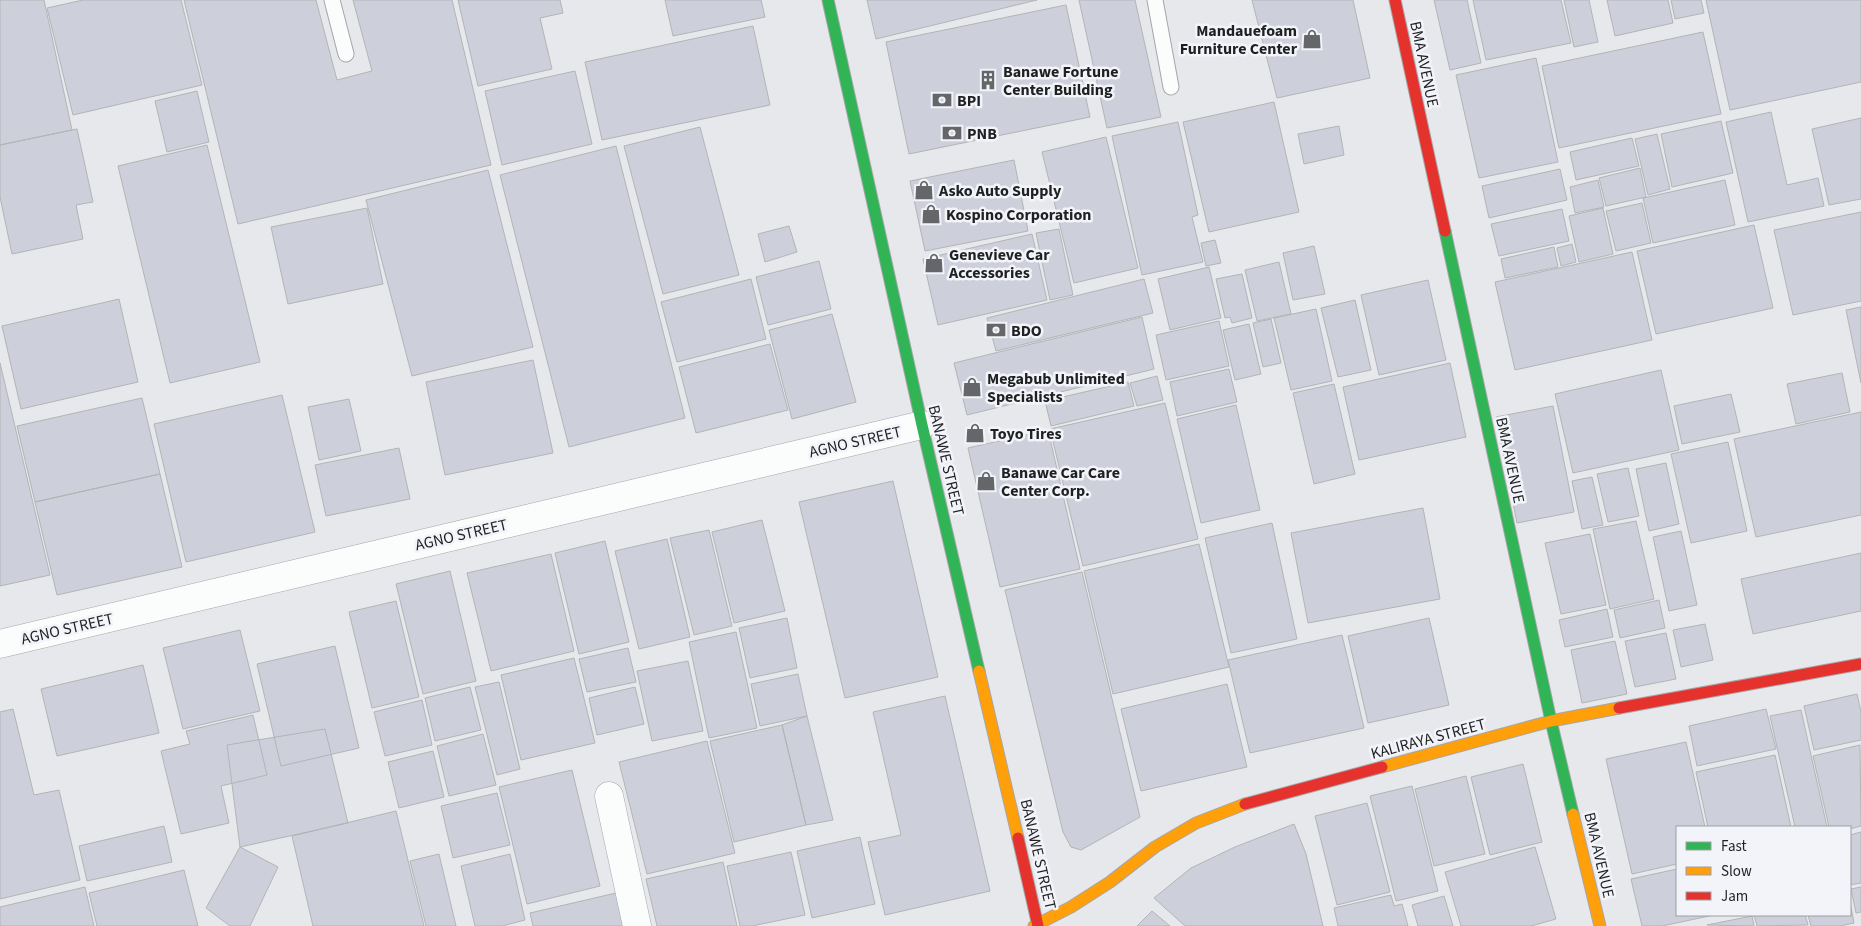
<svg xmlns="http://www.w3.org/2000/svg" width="1861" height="926" font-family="'Source Sans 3',sans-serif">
  <rect width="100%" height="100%" fill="#e7e8ec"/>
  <path fill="#cdcfda" stroke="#b4b4b7" d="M0 0H44L72 130 0 145Z
    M83 0H181L202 85 73 115 47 8Z
    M184 0H316L337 80 372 71 353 0H452L491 165 238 224Z
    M458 0H560L563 13 540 18 552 69 478 86Z
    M665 0H761L765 17 673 36Z
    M867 0H1037L876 39Z
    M1079 0H1135L1161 117 1107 128Z
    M1252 0H1353L1370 78 1277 98Z
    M1434 0H1467L1481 63 1450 70Z
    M1473 0H1561L1571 43 1486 60Z
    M1564 0H1589L1598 42 1574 47Z
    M1607 0H1668L1673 23 1615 36Z
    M1671 0H1701L1704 13 1675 19Z
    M1706 0H1861V82L1730 110Z
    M1066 5 1090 117 909 154 886 42Z
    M753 26 770 105 602 140 585 62Z
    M1703 32 1721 114 1559 148 1542 66Z
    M1536 58 1558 162 1479 178 1456 75Z
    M575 71 592 144 502 165 485 91Z
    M197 91 209 142 167 152 155 101Z
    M1274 102 1299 212 1209 232 1183 122Z
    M1771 112 1787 185 1818 178 1824 206 1748 222 1726 122Z
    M1861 118V199L1829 205 1812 129Z
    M1721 121 1733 173 1672 187 1661 134Z
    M1178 122 1198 215 1192 217 1203 262 1142 275 1112 136Z
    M1339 126 1344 155 1304 164 1298 134Z
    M700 127 739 275 663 294 624 146Z
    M77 129 93 202 76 205 83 239 12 254 0 197V145Z
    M1657 134 1670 189 1648 195 1635 139Z
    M1106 137 1138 268 1074 283 1042 152Z
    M1632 138 1639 166 1576 180 1570 152Z
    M207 145 260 362 170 383 118 166Z
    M616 146 685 418 569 447 500 175Z
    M1014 160 1028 231 925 251 910 181Z
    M1640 168 1646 197 1606 206 1599 178Z
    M1560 169 1567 200 1489 218 1482 186Z
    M488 170 533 347 412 376 366 200Z
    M1598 180 1604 207 1575 213 1570 187Z
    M1725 180 1735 225 1653 243 1643 198Z
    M1642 203 1651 243 1616 251 1606 211Z
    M367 208 383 284 288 304 271 227Z
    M1603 208 1613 254 1579 262 1569 216Z
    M1562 209 1569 241 1499 256 1491 224Z
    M1861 212V301L1793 315 1774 230Z
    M1754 225 1773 308 1656 334 1637 251Z
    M789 226 797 252 765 262 758 234Z
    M1059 229 1073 295 1050 300 1036 233Z
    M1032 234 1047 300 938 325 923 259Z
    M1215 240 1221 263 1206 266 1201 243Z
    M1572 244 1576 262 1561 266 1557 248Z
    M1314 246 1325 294 1293 300 1283 253Z
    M1554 247 1558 267 1505 278 1501 259Z
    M1632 252 1652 340 1515 370 1495 282Z
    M819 261 831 309 768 325 756 277Z
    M1279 262 1291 314 1257 321 1245 270Z
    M1209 267 1221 318 1170 330 1158 279Z
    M1242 274 1252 318 1232 323 1230 317 1225 318 1216 279Z
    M751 279 766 339 677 362 661 302Z
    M1144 279 1153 313 996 351 987 318Z
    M1428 280 1446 360 1379 375 1361 295Z
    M119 299 138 382 21 409 2 326Z
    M1355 300 1371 370 1338 377 1321 308Z
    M1861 307V383L1846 310Z
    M1316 309 1332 381 1291 390 1274 318Z
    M832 314 856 402 792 419 769 330Z
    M1142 317 1154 369 967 415 954 363Z
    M1271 319 1281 363 1263 367 1253 323Z
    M1219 321 1229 366 1166 380 1156 335Z
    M1249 324 1261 374 1235 380 1223 330Z
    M770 344 788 410 696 433 679 367Z
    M533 360 553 453 445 475 426 382Z
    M0 363 50 575 0 586Z
    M1450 363 1466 437 1359 460 1343 387Z
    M1229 369 1237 402 1177 416 1170 382Z
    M1661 370 1679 450 1573 473 1555 394Z
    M1842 373 1850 412 1796 424 1787 384Z
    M1157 376 1163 400 1137 406 1130 383Z
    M1128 382 1134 406 1051 426 1045 401Z
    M1334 384 1355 474 1314 484 1293 393Z
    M1731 394 1740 432 1682 444 1674 406Z
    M282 395 315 532 186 562 154 424Z
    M142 398 160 474 35 502 17 426Z
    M349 399 361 451 319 460 308 407Z
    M1165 403 1198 539 1083 566 1050 429Z
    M1236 405 1260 510 1201 523 1177 419Z
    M1553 406 1574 512 1517 523 1496 417Z
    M1861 412V515L1756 537 1734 439Z
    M1048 430 1080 569 1000 587 968 448Z
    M1728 442 1747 531 1691 543 1671 454Z
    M399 448 410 499 326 516 315 465Z
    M1666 463 1679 524 1649 531 1636 469Z
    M1628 468 1639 516 1608 522 1597 474Z
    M160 474 182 567 57 595 35 502Z
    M1592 477 1603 525 1582 529 1572 481Z
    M893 481 938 677 845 698 799 502Z
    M1423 508 1440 599 1308 623 1291 533Z
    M762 520 785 611 734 623 712 532Z
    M1636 521 1654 599 1610 609 1593 529Z
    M1272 523 1297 639 1231 653 1205 538Z
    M709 530 732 626 694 635 670 538Z
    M1681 531 1697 605 1669 611 1653 537Z
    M1590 534 1606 605 1561 614 1545 543Z
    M667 539 690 637 639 649 615 551Z
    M605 541 629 642 579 654 555 553Z
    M1199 544 1229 667 1113 694 1084 571Z
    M1861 553V611L1753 634 1741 579Z
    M551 554 574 651 491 671 467 573Z
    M450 571 476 681 423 694 396 584Z
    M1082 572 1140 817 1081 850 1071 847 1063 832 1005 590Z
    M1659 600 1665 628 1620 638 1614 610Z
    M396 601 419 697 372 708 349 612Z
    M1607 609 1613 637 1565 647 1559 620Z
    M787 618 797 668 750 678 739 628Z
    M1429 618 1449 705 1368 723 1348 636Z
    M1705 624 1713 660 1681 667 1673 630Z
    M240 630 260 711 183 729 163 648Z
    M736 632 757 728 709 738 689 642Z
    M1666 633 1676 679 1635 687 1625 641Z
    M1342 635 1364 728 1250 753 1228 660Z
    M1615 641 1627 694 1582 703 1571 650Z
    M335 646 359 748 281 766 257 664Z
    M628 648 636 682 587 692 579 659Z
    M574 658 595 743 521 760 501 675Z
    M688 661 703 731 652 741 637 671Z
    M143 665 159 733 57 756 41 689Z
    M798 674 807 716 760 726 751 684Z
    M499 682 520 769 497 775 475 687Z
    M1227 684 1247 767 1141 791 1121 709Z
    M470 687 481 730 435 741 425 698Z
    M635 687 644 724 597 735 589 698Z
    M1857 694 1861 712V740L1814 750 1804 706Z
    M945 696 990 891 885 915 868 842 901 835 873 712Z
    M422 700 432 745 385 756 374 712Z
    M13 709 34 795 59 790 80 880 0 899V712Z
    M1766 709 1776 749 1697 766 1689 726Z
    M1801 710 1827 827H1795L1770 716Z
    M253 715 267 775 221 786 229 823 181 834 161 751 190 744 186 731Z
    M807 716 833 820 806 825 782 725Z
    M782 725 806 825 734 842 710 741Z
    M325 729 348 823 240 847 227 745Z
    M483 734 496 785 449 796 437 746Z
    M707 741 735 853 647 874 619 762Z
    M1686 742 1705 827H1677V864L1632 874 1606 759Z
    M1860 745 1861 826 1850 829V827H1829L1813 756Z
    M433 751 444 797 399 808 388 762Z
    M1775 755 1791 827H1708L1696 772Z
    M1523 764 1542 842 1490 855 1471 777Z
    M572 770 600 886 527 904 499 787Z
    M1466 776 1485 854 1434 866 1415 789Z
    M1412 786 1438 891 1396 901 1370 796Z
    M497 793 510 845 453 858 441 806Z
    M1367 803 1390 892 1337 905 1315 816Z
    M396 811 424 926H313L292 836Z
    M1294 824 1306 854 1323 926H1185L1154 898 1191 868 1235 847Z
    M164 826 172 862 87 881 79 846Z
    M1861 832V883L1850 885V835Z
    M860 837 875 904 812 918 797 851Z
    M240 847 278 867 250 926H230L206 908Z
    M1535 847 1556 919 1531 926H1461L1445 872Z
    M791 852 805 915 752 926H740L727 866Z
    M439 854 456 926H426L410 861Z
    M510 854 525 920 502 926H475L461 866Z
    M723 862 737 926H657L646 879Z
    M1677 869V915H1714L1662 926H1642L1631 879Z
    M184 870 198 926H97L89 893Z
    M85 887 94 926H0V907Z
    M1861 887V912L1856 913 1851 889Z
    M616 893 624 926H533L530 913Z
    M1391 895 1394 906 1402 904 1408 926H1338L1334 908Z
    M1444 896 1453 926H1418L1412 905Z
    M1850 902 1854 923 1840 926H1811L1808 915H1850Z
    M1152 911 1170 926H1137Z
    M1754 915H1805L1808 925 1757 926Z
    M1752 916 1754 926 1707 925Z"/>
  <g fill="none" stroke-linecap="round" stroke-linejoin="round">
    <defs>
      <path id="lane" d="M332 0 346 54
        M1155 0 1171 87"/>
      <path id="street" d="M0 644 922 425
        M609 796 637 926"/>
      <path id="fast" d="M828 0 922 425 979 671
        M1445 231 1551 721 1573 814"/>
      <path id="slow" d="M979 671 1018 838
        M1382 767 1551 721 1619 708
        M1573 814 1600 926
        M1034 926 1071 907 1110 882 1155 847 1196 823 1245 804"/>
      <path id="jam" d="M1395 0 1445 231
        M1619 708 1861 664
        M1245 804 1382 767
        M1018 838 1038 926"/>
    </defs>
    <use href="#lane" stroke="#a5a6a9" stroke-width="17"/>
    <use href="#street" stroke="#a5a6a9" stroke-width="29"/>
    <use href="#fast" stroke="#a5a6a9" stroke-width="13"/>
    <use href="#slow" stroke="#a5a6a9" stroke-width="13"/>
    <use href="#jam" stroke="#a5a6a9" stroke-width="13"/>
    <use href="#lane" stroke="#fbfcfc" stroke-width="15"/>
    <use href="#street" stroke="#fbfcfc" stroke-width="28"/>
    <use href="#fast" stroke="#30b455" stroke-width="11"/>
    <use href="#slow" stroke="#ff9f0a" stroke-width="11"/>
    <use href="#jam" stroke="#e5322d" stroke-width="11"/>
  </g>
  <defs>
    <symbol id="shop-bare" viewBox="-9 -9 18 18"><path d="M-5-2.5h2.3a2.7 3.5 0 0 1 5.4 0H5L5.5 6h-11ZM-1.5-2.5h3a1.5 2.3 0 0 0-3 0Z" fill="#656669" stroke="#f3f4fa" stroke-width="2.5" paint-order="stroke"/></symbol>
    <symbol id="building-bare" viewBox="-9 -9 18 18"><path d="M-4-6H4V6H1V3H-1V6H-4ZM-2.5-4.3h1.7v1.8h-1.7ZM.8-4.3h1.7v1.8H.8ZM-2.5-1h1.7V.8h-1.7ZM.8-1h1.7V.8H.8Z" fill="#656669" stroke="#f3f4fa" stroke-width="2.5" paint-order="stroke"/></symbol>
    <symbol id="bank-bare" viewBox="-9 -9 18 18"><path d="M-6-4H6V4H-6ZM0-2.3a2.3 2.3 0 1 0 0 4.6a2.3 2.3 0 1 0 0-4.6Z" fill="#656669" stroke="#f3f4fa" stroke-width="2.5" paint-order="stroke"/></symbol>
  </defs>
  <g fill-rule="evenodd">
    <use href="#shop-bare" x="1298" y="25" width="28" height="28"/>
    <use href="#building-bare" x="974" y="66" width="28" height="28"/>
    <use href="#bank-bare" x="928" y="86" width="28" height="28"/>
    <use href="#bank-bare" x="938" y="119" width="28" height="28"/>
    <use href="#shop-bare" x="910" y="176" width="28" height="28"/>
    <use href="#shop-bare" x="917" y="200" width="28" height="28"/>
    <use href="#shop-bare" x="920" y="249" width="28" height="28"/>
    <use href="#bank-bare" x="982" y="316" width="28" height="28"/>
    <use href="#shop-bare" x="958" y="373" width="28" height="28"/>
    <use href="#shop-bare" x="961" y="419" width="28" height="28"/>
    <use href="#shop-bare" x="972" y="467" width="28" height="28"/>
  </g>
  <g text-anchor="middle" stroke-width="5" stroke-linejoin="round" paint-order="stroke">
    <g font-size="16" font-weight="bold" fill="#1f2022" stroke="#f3f4fa" text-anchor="start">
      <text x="1297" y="36" text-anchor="end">Mandauefoam<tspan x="1297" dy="18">Furniture Center</tspan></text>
      <text x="1003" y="77">Banawe Fortune<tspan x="1003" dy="18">Center Building</tspan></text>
      <text x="957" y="106">BPI</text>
      <text x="967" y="139">PNB</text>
      <text x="939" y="196">Asko Auto Supply</text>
      <text x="946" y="220">Kospino Corporation</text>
      <text x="949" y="260">Genevieve Car<tspan x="949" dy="18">Accessories</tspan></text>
      <text x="1011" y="336">BDO</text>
      <text x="987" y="384">Megabub Unlimited<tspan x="987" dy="18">Specialists</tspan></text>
      <text x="990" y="439">Toyo Tires</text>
      <text x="1001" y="478">Banawe Car Care<tspan x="1001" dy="18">Center Corp.</tspan></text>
    </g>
    <g font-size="16" fill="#1f2022" stroke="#f3f4fa">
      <text transform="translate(1425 64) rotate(78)" y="6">BMA AVENUE</text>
      <text transform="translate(855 441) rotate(-13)" y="6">AGNO STREET</text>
      <text transform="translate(947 460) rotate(77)" y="6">BANAWE STREET</text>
      <text transform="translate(1511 460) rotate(78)" y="6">BMA AVENUE</text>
      <text transform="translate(461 534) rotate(-13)" y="6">AGNO STREET</text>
      <text transform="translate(67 628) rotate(-13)" y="6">AGNO STREET</text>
      <text transform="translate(1428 738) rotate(-15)" y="6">KALIRAYA STREET</text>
      <text transform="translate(1039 854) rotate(77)" y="6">BANAWE STREET</text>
      <text transform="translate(1600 855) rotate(77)" y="6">BMA AVENUE</text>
    </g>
  </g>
  <rect x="1676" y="826" width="175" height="90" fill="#f3f4fa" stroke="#9e9fa4"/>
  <rect x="1686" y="842" width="25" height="8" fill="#30b455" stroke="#9e9fa4"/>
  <text x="1721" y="851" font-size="15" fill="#1f2022">Fast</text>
  <rect x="1686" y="867" width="25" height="8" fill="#ff9f0a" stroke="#9e9fa4"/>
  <text x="1721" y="876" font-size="15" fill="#1f2022">Slow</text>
  <rect x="1686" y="892" width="25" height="8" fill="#e5322d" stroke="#9e9fa4"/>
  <text x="1721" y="901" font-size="15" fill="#1f2022">Jam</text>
</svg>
